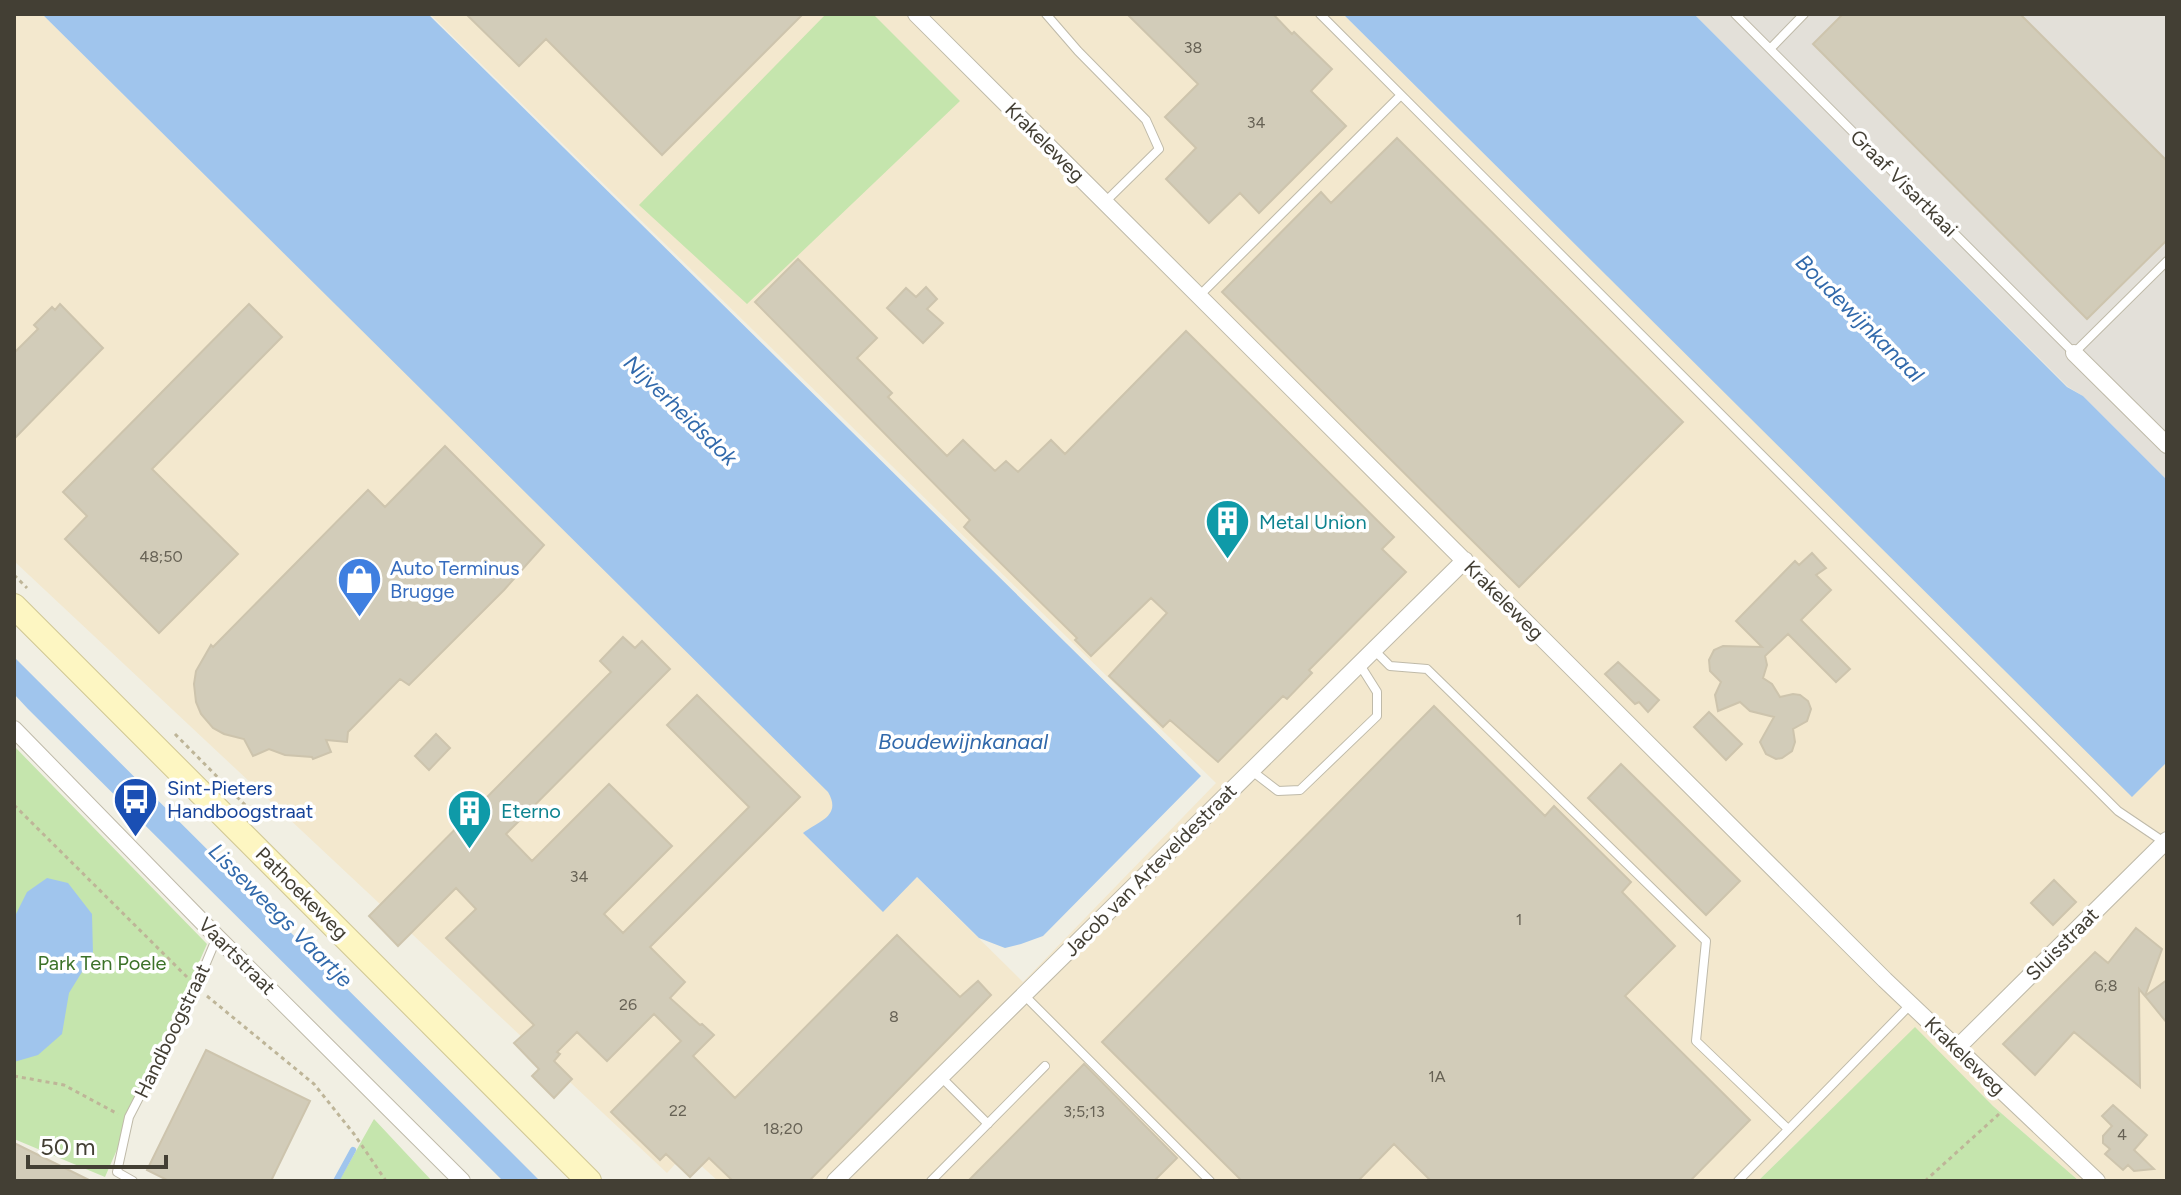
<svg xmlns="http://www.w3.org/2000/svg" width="2181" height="1195" font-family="Figtree,sans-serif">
  <rect width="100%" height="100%" fill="#f1efe3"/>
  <path fill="#f3e8ce" d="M14 14H42L1023 982 1216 783 430 14H1343L2132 796 2167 762V1181H2079L1993 1106 1915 1028 1758 1181H718L686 1152 667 1173 14 561Z"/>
  <path fill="#e3e0d9" d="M1694 14H2167V480L2083 396 2068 387Z"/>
  <path fill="#c5e5ad" d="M826 14H873L960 101 747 304 639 205Z
    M14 746 207 944 105 1177 14 1139Z
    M1915 1027 1993 1106 2079 1181H1758Z
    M374 1119 432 1181H339Z"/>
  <path fill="#a0c5ed" d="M42 14H428L1201 776 1043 936 1021 944 1005 948 979 938 917 877 883 912 803 833C819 821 842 816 828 792Z
    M1343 14H1694L2067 387 2083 396 2167 480V762L2132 797Z
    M14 657 540 1181H503L28 709 14 694Z
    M47 878 68 883 92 914 93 954 69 993 62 1034 38 1055 14 1062V918L27 892Z"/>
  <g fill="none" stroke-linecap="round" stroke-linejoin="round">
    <path stroke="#a0c5ed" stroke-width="6" d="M336 1181 353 1150"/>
  </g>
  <path fill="#d2ccb9" stroke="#cdc4ad" stroke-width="2" d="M466 14H803L662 155 546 39 519 66Z
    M1127 14H1273L1292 34 1294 32 1332 69 1311 91 1346 126 1259 213 1240 193 1209 223 1166 179 1196 148 1165 117 1198 84Z
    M1843 14H2020L2167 161V240L2087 319 1813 44Z
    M1397 138 1683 422 1519 587 1222 292 1321 192 1331 203Z
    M798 259 877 338 857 358 892 393 888 397 947 456 963 440 995 471 1006 461 1018 472 1051 440 1065 454 1186 331 1394 537 1382 549 1406 572 1309 670 1312 673 1287 699 1283 696 1218 762 1170 720 1163 727 1109 676 1167 613 1151 598 1091 656 1075 640 1077 638 964 527 970 520 755 302Z
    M926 287 937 299 927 309 943 323 923 343 887 308 906 288 916 297Z
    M60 304 103 348 14 439V353L38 329 34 325 52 307 55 310Z
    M249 304 282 337 152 469 238 554 159 633 65 539 87 516 63 492Z
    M445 446 544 545 504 590 409 685 400 679 348 732 347 742 326 740 331 752 313 759 312 757 285 755 269 749 253 756 244 739 224 734 213 728 201 714 196 702 194 684 196 671 211 645 213 647 368 490 385 507Z
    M1812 553 1826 568 1816 575 1831 590 1801 620 1850 669 1836 682 1788 634 1765 656 1767 665 1763 678 1772 684 1780 697 1793 694 1800 695 1808 701 1811 709 1807 721 1793 729 1795 742 1792 751 1782 758 1776 759 1766 754 1760 742 1774 717 1750 711 1740 702 1718 711 1715 695 1721 682 1710 671 1709 660 1714 650 1723 646 1762 647 1736 621 1795 561 1799 565Z
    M623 637 635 648 642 641 670 669 506 834 532 861 609 784 672 846 604 914 623 933 749 807 667 725 697 695 800 797 650 947 685 982 670 998 700 1025 702 1024 714 1035 693 1056 735 1098 897 935 960 997 978 981 991 995 809 1181H733L709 1158 690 1177 666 1154 660 1160 611 1112 681 1041 654 1014 607 1061 577 1032 557 1052 560 1054 554 1061 572 1079 554 1098 532 1076 539 1069 514 1043 534 1025 446 938 476 909 456 888 398 946 369 916 611 672 600 661Z
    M1618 662 1659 700 1648 712 1639 702 1635 704 1605 674Z
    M1434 706 1545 816 1554 806 1631 882 1622 892 1675 946 1625 996 1750 1120 1690 1181H1431L1394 1144 1358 1181H1242L1102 1042Z
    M1709 712 1742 744 1726 760 1694 727Z
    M436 734 450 748 429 770 415 756Z
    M1621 764 1740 881 1706 915 1588 798Z
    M2054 880 2076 902 2053 925 2031 903Z
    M2136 928 2162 949 2145 996 2139 989 2140 1087 2074 1032 2035 1075 2003 1044 2095 952 2108 963Z
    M2167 980V1023L2145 996Z
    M206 1050 310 1101 271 1181H169L147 1170Z
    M1084 1064 1177 1158 1154 1181H968Z
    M2113 1105 2147 1135 2134 1150 2154 1169 2134 1171 2128 1165 2123 1170 2105 1154 2110 1149 2103 1143V1136L2112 1126 2102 1116Z
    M14 1143 91 1181H14Z"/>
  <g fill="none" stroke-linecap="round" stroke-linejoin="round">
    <defs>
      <path id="lane" d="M1046 14 1078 51 1146 120 1159 149 1105 202
        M1320 14 2118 811 2164 842
        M1735 14 2074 353 2167 261
        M1770 49 1804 14
        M1199 296 1401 95
        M1374 650 1390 666 1427 669 1706 941 1696 1041 1788 1129
        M1252 771 1278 791 1300 790 1377 716V692L1360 665
        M1024 995 1210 1181
        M941 1077 988 1124
        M133 1181 117 1172 129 1117 196 987 217 937
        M931 1181 1045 1066
        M1738 1181 1910 1005"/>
      <path id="street" d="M916 14 1885 980 2097 1181
        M2074 353 2167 445
        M14 729 217 937 462 1181
        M1957 1048 2167 840
        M835 1181 1465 560"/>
      <path id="secondary" d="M14 606 589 1181"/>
    </defs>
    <use href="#lane" stroke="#bfbaa9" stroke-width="10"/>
    <use href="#street" stroke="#bfbaa9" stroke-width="18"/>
    <use href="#secondary" stroke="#d0c794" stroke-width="26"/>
    <path stroke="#beb598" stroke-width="3" stroke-dasharray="4 4" stroke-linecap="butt" d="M14 575 27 588
      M175 734 251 811
      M14 805 187 977
      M207 996 314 1084 354 1134 386 1181
      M14 1076 64 1085 118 1114
      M1925 1181 1999 1114"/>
    <use href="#lane" stroke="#fff" stroke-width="8"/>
    <use href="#street" stroke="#fff" stroke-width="16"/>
    <use href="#secondary" stroke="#fdf6c2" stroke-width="24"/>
  </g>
  <defs>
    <symbol id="building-pin" viewBox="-11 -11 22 30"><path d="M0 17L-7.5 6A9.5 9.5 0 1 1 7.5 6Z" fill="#0f9aa8" stroke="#fff"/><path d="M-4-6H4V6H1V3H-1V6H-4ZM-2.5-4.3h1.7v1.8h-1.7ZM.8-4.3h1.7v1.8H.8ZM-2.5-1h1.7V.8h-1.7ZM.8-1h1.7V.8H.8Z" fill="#fff"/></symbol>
    <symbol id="shop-pin" viewBox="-11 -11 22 30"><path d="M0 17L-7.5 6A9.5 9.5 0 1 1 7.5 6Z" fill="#3f7fe0" stroke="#fff"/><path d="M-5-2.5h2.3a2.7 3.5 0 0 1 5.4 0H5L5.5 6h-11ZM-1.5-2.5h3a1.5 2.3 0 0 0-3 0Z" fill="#fff"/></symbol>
    <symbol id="bus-pin" viewBox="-11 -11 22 30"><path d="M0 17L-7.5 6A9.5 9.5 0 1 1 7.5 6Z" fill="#1a4fb4" stroke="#fff"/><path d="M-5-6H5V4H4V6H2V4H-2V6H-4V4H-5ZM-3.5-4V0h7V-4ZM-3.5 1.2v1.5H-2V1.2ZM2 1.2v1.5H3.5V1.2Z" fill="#fff"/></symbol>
  </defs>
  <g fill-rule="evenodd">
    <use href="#building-pin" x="1202" y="496" width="51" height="69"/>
    <use href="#shop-pin" x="334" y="554" width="51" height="69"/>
    <use href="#bus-pin" x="110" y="774" width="51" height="69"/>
    <use href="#building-pin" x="444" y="786" width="51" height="69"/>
  </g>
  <g text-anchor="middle" stroke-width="7" stroke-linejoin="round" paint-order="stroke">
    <g font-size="16" fill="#676255">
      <text x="1193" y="53">38</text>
      <text x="1256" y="128">34</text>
      <text x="161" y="562">48;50</text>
      <text x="579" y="882">34</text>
      <text x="1519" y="925">1</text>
      <text x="2106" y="991">6;8</text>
      <text x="628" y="1010">26</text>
      <text x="894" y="1022">8</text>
      <text x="1437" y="1082">1A</text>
      <text x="678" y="1116">22</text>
      <text x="1084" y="1117">3;5;13</text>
      <text x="783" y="1134">18;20</text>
      <text x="2122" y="1140">4</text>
    </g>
    <g font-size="20" fill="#433f34" stroke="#fff">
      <text transform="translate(1045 142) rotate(45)" y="7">Krakeleweg</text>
      <text transform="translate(1904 183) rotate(45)" y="7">Graaf Visartkaai</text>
      <text transform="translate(1504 600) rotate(45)" y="7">Krakeleweg</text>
      <text transform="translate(1150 870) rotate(-45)" y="7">Jacob van Arteveldestraat</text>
      <text transform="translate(302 893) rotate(45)" y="7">Pathoekeweg</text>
      <text transform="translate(2062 944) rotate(-45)" y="7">Sluisstraat</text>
      <text transform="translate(237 956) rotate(45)" y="7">Vaartstraat</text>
      <text transform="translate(172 1031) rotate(-64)" y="7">Handboogstraat</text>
      <text transform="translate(1965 1056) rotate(44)" y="7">Krakeleweg</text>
    </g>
    <g font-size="20" fill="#0d838f" stroke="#fff" text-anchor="start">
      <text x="1259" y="529">Metal Union</text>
      <text x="501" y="818">Eterno</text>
    </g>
    <g font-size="20" fill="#366cbe" stroke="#fff" text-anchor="start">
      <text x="390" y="575">Auto Terminus<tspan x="390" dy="23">Brugge</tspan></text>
    </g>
    <g font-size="20" fill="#164399" stroke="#fff" text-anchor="start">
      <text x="167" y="795">Sint-Pieters<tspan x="167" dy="23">Handboogstraat</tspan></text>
    </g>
    <g font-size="20" fill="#3c7229" stroke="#fff">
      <text x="102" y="970">Park Ten Poele</text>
    </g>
    <g font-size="22" font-style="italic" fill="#3169ab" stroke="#fff">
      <text transform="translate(1860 318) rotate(45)" y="8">Boudewijnkanaal</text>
      <text transform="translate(681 410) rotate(44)" y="8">Nijverheidsdok</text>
      <text x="963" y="749">Boudewijnkanaal</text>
      <text transform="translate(281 915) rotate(45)" y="8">Lisseweegs Vaartje</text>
    </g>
  </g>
  <rect width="2181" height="1195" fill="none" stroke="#433f34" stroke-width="32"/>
  <path d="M28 1155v12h138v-12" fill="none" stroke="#433f34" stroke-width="4"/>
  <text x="40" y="1155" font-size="24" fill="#433f34" stroke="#ffffff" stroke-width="6" paint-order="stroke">50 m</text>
</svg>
